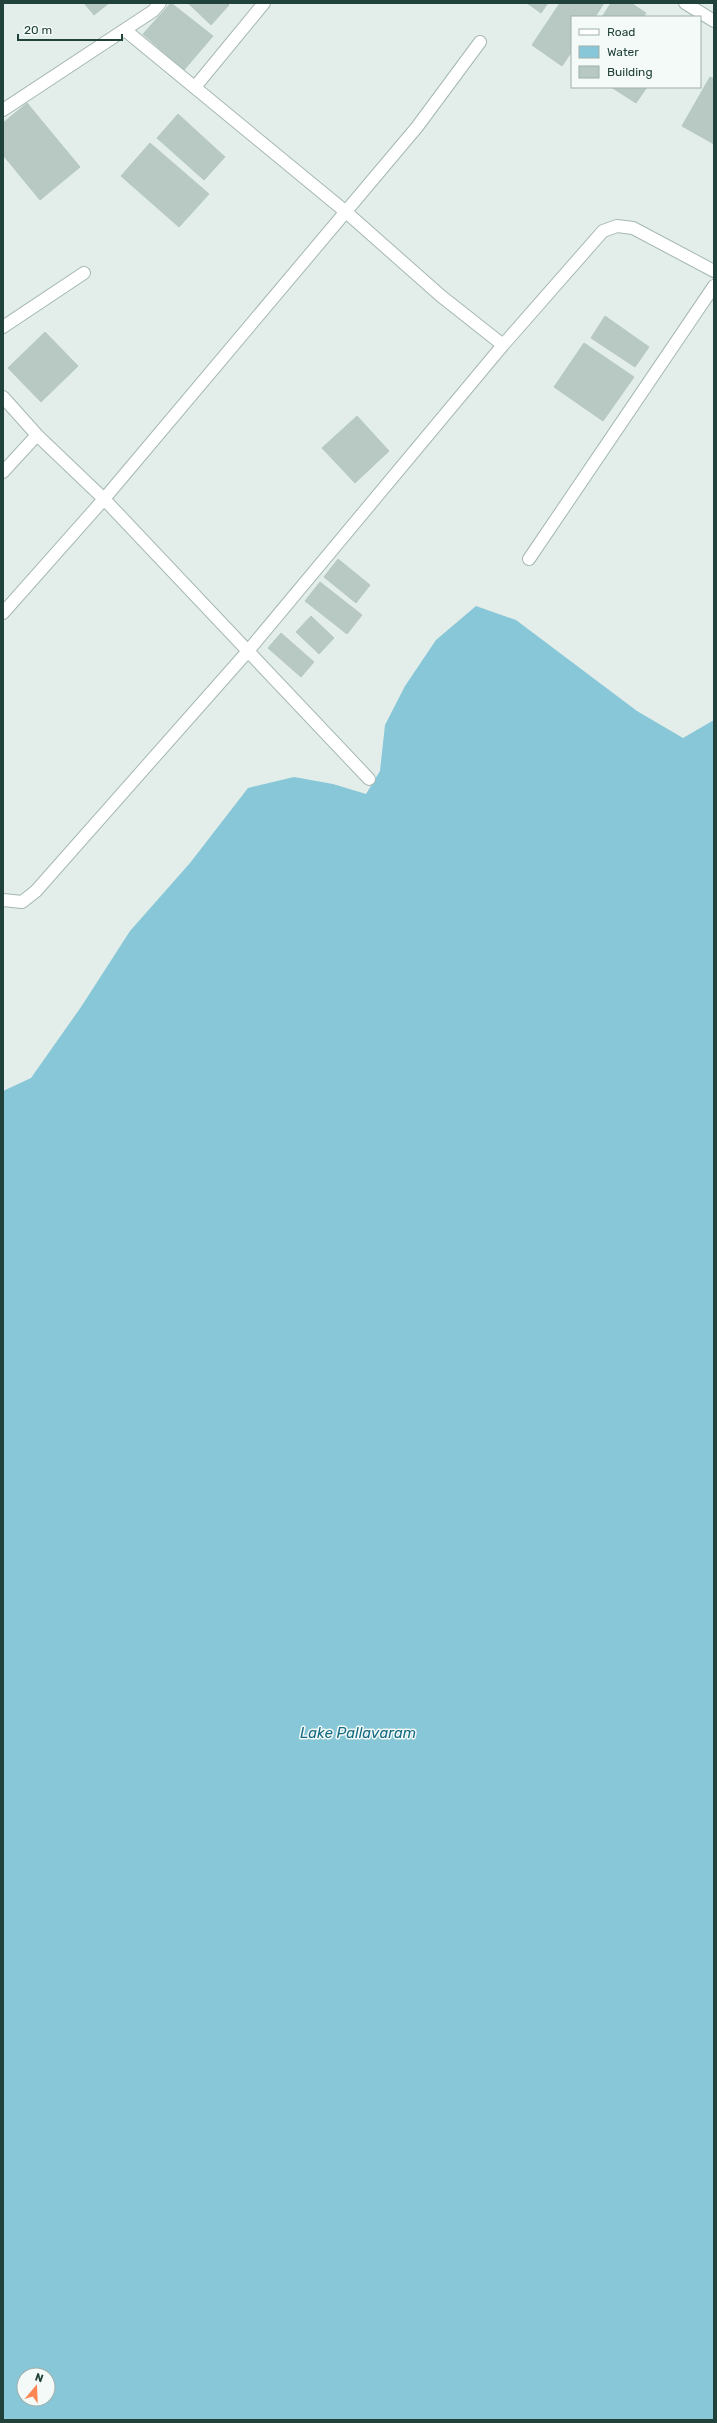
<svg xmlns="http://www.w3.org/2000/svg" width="717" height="2423" font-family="Rubik,sans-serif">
  <rect width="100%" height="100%" fill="#e3eeea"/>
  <path fill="#87c7d7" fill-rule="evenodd" d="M476 606 516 620 637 711 683 738 714 720V2420H3V1091L31 1078 81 1007 130 931 190 863 248 788 294 777 333 784 366 794 380 771 385 725 405 686 436 640ZM24 2375H48V2399H24Z"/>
  <path fill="#b8c9c3" stroke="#b5c9c1" d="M84 3H109L94 15Z
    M171 3 213 36 184 70 143 34Z
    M188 3H227L229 5 211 25Z
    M527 3H548L541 13Z
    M560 3H604L595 17H572V51L562 66 532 45Z
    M611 3H631L646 13 643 17H602Z
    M710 77 714 79V144L682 126Z
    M611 87H647L636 103Z
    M27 103 80 167 40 200 3 155V123Z
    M178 114 225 157 204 180 157 138Z
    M150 143 209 194 179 227 121 176Z
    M605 316 649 347 635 367 591 338Z
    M45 332 78 366 41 402 8 368Z
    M584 343 634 377 603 421 554 387Z
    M357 416 389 451 355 483 322 448Z
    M338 559 370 585 356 603 324 577Z
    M320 582 362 615 347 634 305 601Z
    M311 616 334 638 319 654 296 632Z
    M281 633 314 662 301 677 268 648Z"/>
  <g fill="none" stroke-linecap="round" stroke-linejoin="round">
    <defs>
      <path id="minor" d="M685 3 714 21
        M125 30 346 212 441 296 503 345 603 231 617 226 633 228 714 271
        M195 87 264 3
        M3 110 153 11 160 3
        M3 327 84 273
        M3 397 37 435 104 499 369 779
        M3 472 37 435
        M529 559 714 286
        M3 613 104 499 417 127 480 42
        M3 900 22 902 36 891 248 651 503 345"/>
    </defs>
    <use href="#minor" stroke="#a5b7b2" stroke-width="14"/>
    <use href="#minor" stroke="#fff" stroke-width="12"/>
  </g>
  <g text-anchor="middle" stroke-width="3" stroke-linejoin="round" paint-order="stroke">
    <g font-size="15" font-style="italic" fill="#156b83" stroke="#f4faf8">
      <text x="358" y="1738">Lake Pallavaram</text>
    </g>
  </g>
  <rect width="717" height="2423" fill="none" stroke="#21423a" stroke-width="8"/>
  <rect x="571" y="16" width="130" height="72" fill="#f4faf8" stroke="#a0b0ac"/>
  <rect x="579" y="29" width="20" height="6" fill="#ffffff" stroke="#a0b0ac"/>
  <text x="607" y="36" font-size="12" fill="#21423a">Road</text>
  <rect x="579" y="46" width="20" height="12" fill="#87c7d7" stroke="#a0b0ac"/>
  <text x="607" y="56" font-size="12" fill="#21423a">Water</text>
  <rect x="579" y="66" width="20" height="12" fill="#b8c9c3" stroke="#a0b0ac"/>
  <text x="607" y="76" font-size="12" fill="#21423a">Building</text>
  <g transform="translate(36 2387) rotate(19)"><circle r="19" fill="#f4faf8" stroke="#a0b0ac"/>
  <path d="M0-3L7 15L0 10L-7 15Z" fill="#fd8553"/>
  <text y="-6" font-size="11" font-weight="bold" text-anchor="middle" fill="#21423a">N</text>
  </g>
  <path d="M18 34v6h104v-6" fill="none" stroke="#21423a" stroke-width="2"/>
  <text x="24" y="34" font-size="12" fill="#21423a" stroke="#f4faf8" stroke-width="3" paint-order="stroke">20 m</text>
</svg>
